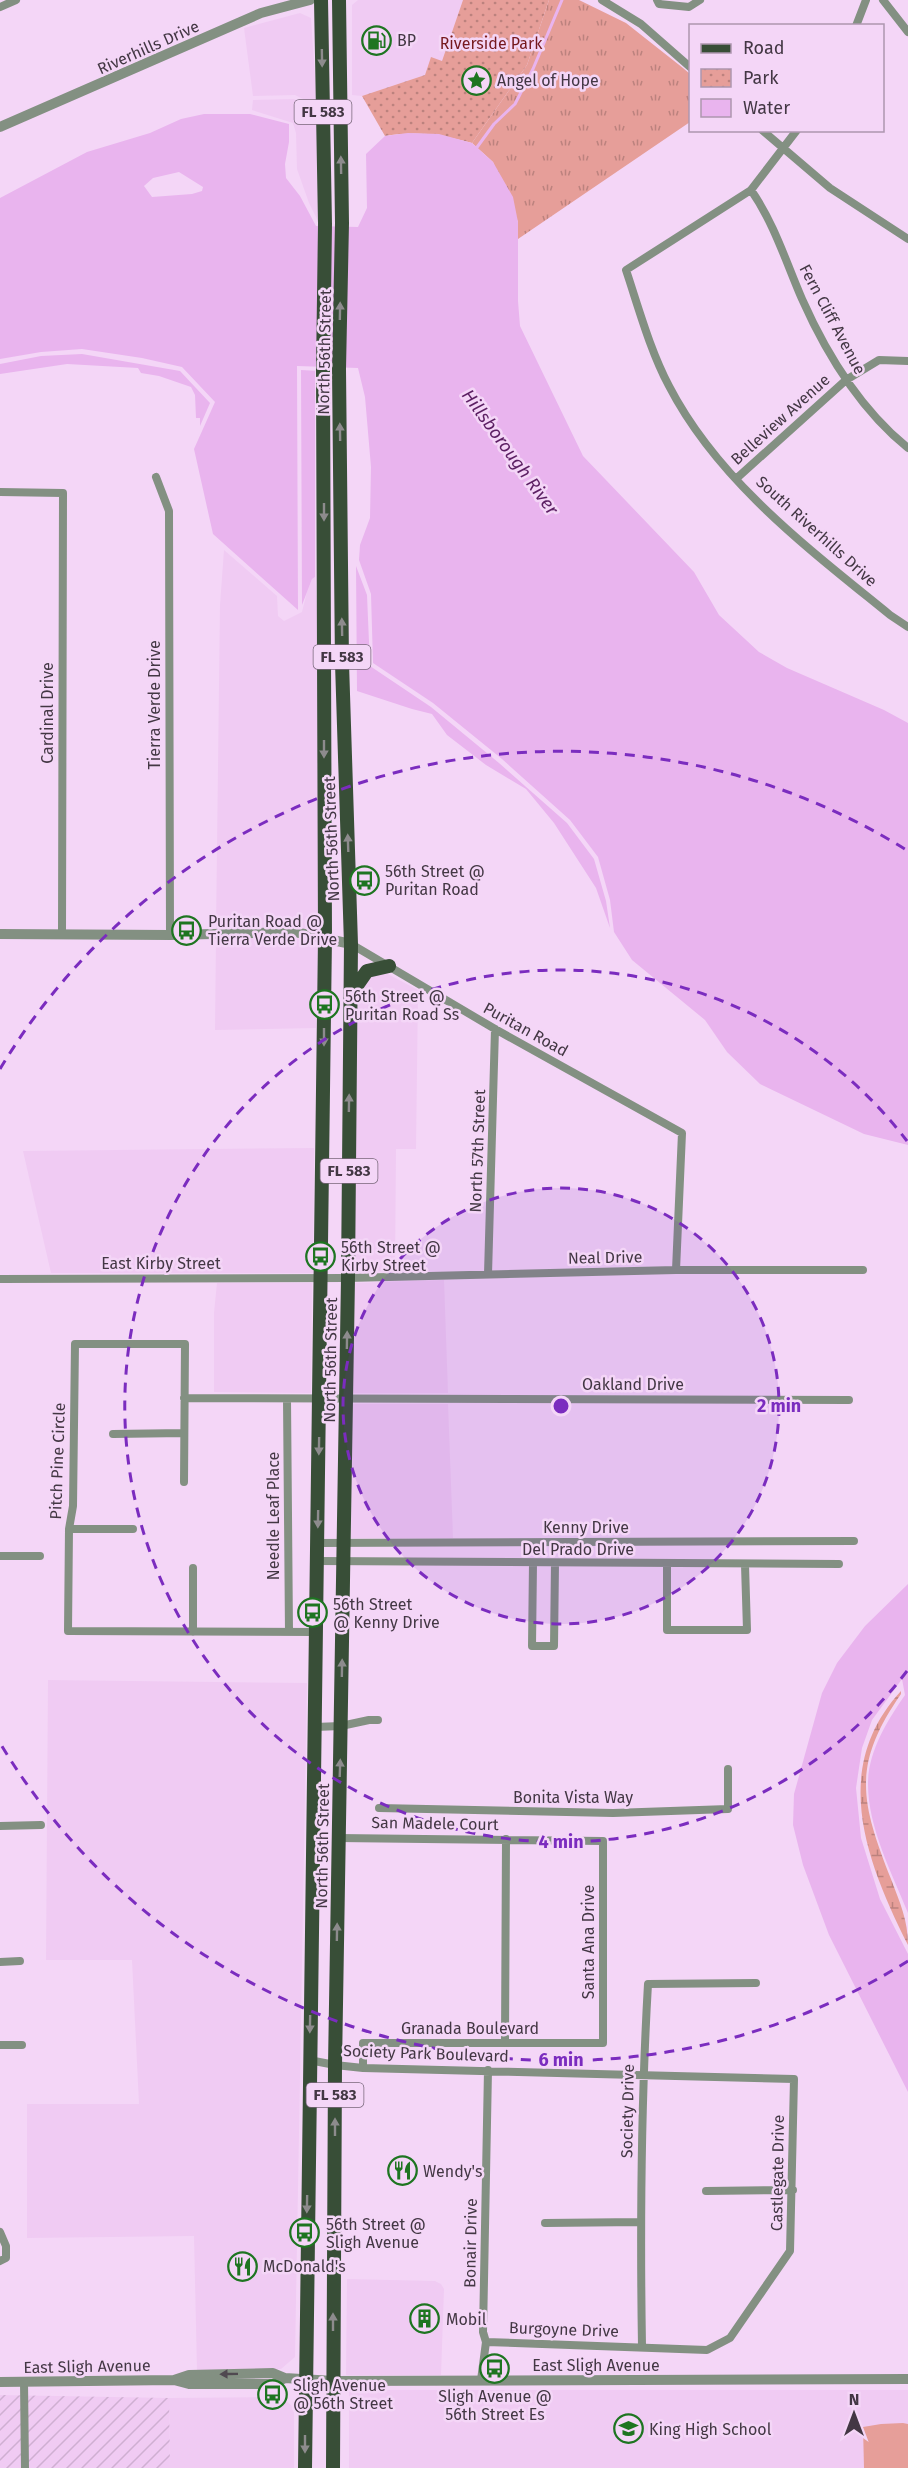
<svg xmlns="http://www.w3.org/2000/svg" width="908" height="2468" font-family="'Fira Sans',sans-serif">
  <defs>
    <pattern id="industrial-furrows" width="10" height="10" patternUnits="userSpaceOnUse" patternTransform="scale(1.5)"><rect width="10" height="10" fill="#f0cbf3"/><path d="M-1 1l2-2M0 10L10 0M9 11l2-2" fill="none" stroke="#cfafd2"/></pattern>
    <pattern id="grass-tufts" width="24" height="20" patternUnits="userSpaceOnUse" patternTransform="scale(1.5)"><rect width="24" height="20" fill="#e69e99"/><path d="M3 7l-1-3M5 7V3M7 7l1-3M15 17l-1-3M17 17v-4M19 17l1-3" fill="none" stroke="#bc827e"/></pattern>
    <pattern id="wetland-marsh" width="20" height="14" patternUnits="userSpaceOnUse" patternTransform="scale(1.5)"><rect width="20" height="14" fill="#e69e99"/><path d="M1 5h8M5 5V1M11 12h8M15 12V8" fill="none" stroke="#bc827e"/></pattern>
    <pattern id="park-dots" width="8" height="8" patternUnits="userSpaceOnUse" patternTransform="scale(1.5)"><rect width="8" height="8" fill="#e69e99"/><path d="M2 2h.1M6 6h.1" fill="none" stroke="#bc827e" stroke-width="1.8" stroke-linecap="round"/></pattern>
  </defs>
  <rect width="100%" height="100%" fill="#f4d6f7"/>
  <path fill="#f0cbf3" d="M358 0H463L442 61 425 75 362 96 352 95V5Z
    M300 13 311 18 317 106 295 95 253 96 244 28Z
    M294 99 317 111 318 221 309 203 297 169 296 133 293 123 252 110 253 100Z
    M224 550 277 596 278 616 284 621 302 612 307 592 312 579 315 577 319 636 318 930 295 927 216 929 220 605Z
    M295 938 318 941 316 1028 215 1030 216 939Z
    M384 972 418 990 416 1149H396L395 1271 353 1272 355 997 370 976Z
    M314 1148 313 1273H51L23 1151Z
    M444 1280 448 1393H352L353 1283Z
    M217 1283H312L311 1393 214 1392V1313Z
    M352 1404H448L453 1538H351Z
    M48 1680 307 1683 295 2357 281 2369 197 2370 194 2236 27 2238V2104H139L132 1960H46Z
    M347 2279 435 2281 441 2284 444 2289 441 2375H346Z
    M349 2390H908V2468H349Z
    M282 2397 294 2408V2468H170L169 2398Z"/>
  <path fill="url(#industrial-furrows)" d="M0 2395 169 2398 170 2468H0Z"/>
  <path fill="url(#grass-tufts)" d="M549 0H579L626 23 683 68 690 74V122L518 239V222L493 162 472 143 527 65Z"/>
  <path fill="url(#wetland-marsh)" d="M901 1691V1694C851 1766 861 1802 891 1879 900 1903 908 1920 908 1945 867 1863 829 1769 901 1691Z"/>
  <path fill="url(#park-dots)" d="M463 0H549L527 65 472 143C438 134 419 131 385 136L362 96 425 75 431 57 442 61Z"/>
  <path fill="#e69e99" d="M903 2423 908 2424V2468H864L863 2427 881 2424Z"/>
  <path fill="#e9b4ee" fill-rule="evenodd" d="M204 114H250L289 124V142L285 164 286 178 300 196 316 226 358 227 367 208 366 154 385 136 408 133 439 134 472 143 493 162 513 197 518 222V301L520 326 583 456 694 572 719 615 759 652 787 668 884 710 908 723V1145L864 1134 760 1084 727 1052 705 1020 632 960 614 932 610 900 598 857 570 820 502 759 433 703 373 663 371 594 359 560 360 545 370 518 371 467 365 397 358 368 297 366 298 610 213 534 194 449 215 402 182 367 142 358 82 349 41 352 0 359V198L87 152 150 133 181 119ZM179 172 203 187 202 191 192 194 152 197 144 186 153 178Z
    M82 354 180 371 210 403 200 426V418H196L195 395 191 387 159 376 141 373 138 368 67 364 0 374V364L41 356Z
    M301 370 319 371H315V577L312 579 302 605Z
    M356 566 367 595 370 666 431 707 499 763 567 823 594 859 606 901 610 928 596 888 554 823 526 789 486 765 447 735 432 714 412 709 357 691Z
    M908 1584V1913C892 1873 868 1828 868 1784 868 1752 887 1721 905 1695L902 1679 872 1720 862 1748 856 1788 861 1838 880 1899 908 1954V2092L829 1935 803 1865 793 1825 794 1794 822 1693 837 1663 865 1626Z"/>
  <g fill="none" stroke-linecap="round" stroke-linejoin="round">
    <path stroke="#e9b4ee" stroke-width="3" d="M475 150 494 124 515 104 533 69 562 0"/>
    <path stroke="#839082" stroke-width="8" d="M602 0 641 24 690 67
      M657 0 659 4 689 7 700 0
      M883 0 908 32
      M0 7 16 0
      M856 26 866 0
      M762 130 830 188 908 239
      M797 130 751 190 626 270C639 309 650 350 669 386 718 481 809 549 890 615L908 627
      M751 190C774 223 786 262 802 299 826 353 861 410 908 448
      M156 477 169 511 170 935
      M737 478 846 380 879 360 908 361
      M0 492 63 493 62 934
      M351 944 495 1029 682 1133 676 1270
      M488 1274 495 1029
      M0 1279 348 1278 676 1270H863
      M184 1398 849 1400
      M287 1399 289 1632
      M113 1434 184 1433
      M184 1482 185 1344H75L73 1506 69 1529 68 1631 315 1632
      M69 1529H133
      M317 1543 854 1541
      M0 1556H40
      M317 1561 839 1564
      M533 1563 532 1646H554L555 1563
      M667 1564V1630H747L745 1565
      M193 1568V1632
      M315 1727 341 1726 369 1720H378
      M379 1808 613 1813 728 1809V1769
      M0 1826 41 1825
      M338 1838 603 1841V2043H363V2068
      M0 1962 20 1961
      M505 2042 506 1839
      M0 2045H22
      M309 2060 335 2065 363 2068 794 2079 790 2251 730 2338 707 2350 486 2342
      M706 2191 793 2190
      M545 2223 640 2222
      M0 2232 6 2246V2258L0 2261
      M642 2346C640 2225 641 2105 648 1984L756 1983
      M481 2380 486 2342 483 2332 488 2070
      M24 2382 25 2468"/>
    <path stroke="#839082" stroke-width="10" d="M0 127 261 13 310 0
      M0 934 170 935 295 932 351 944
      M174 2380 189 2375 273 2373 285 2378 333 2381 908 2379
      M0 2382 174 2380 189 2384H273L285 2378"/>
    <path stroke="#384e37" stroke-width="14" d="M351 994 367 971 389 966
      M305 2468 325 937 323 370 325 224 321 0
      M333 2468 335 2065 348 1278 351 944 342 663 339 369 342 223 339 0"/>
  </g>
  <defs><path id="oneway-solid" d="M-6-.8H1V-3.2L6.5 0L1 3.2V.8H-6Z" transform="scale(1.5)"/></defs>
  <g fill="#8d8b8d">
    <use href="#oneway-solid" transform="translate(322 58) rotate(89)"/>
    <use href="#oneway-solid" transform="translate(341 165) rotate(-91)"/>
    <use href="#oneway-solid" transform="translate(340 311) rotate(-89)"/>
    <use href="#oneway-solid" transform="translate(340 432) rotate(-91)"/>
    <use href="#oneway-solid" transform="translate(324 512) rotate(90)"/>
    <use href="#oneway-solid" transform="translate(342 627) rotate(-91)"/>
    <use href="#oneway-solid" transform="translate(324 749) rotate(90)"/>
    <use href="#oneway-solid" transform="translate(348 843) rotate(-92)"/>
    <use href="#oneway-solid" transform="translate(324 1037) rotate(90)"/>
    <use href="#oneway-solid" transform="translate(349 1103) rotate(-89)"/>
    <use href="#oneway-solid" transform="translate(347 1340) rotate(-89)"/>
    <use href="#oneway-solid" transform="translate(319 1446) rotate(91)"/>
    <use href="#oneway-solid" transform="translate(318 1519) rotate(91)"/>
    <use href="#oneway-solid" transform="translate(342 1668) rotate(-89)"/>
    <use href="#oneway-solid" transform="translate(340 1768) rotate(-88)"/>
    <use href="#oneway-solid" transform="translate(337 1932) rotate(-89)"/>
    <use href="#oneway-solid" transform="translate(310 2024) rotate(91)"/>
    <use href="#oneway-solid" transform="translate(335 2127) rotate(-90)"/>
    <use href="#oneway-solid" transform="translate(307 2204) rotate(91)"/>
    <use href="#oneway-solid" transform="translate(333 2322) rotate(-90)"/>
    <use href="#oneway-solid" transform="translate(305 2444) rotate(90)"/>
  </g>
  <use fill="#504950" href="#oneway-solid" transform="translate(229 2374) rotate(179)"/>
  <circle cx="561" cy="1406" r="218" fill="#7b2cbf" fill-opacity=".12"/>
  <g fill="none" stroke="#7b2cbf" stroke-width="3" stroke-dasharray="10 8">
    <circle cx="561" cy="1406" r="218"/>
    <path d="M907 1671A436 436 0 1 1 907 1141"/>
    <path d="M908 1961A654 654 0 0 1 0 1743M0 1069A654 654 0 0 1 908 851"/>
  </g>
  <defs>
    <symbol id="fuel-ring" viewBox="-11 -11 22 22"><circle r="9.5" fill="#f4d6f7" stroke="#1e7521" stroke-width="1.5"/><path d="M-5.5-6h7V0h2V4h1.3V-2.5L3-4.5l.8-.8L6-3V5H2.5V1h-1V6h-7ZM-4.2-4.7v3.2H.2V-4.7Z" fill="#1e7521"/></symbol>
    <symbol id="sight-ring" viewBox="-11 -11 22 22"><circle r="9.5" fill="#f4d6f7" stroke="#1e7521" stroke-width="1.5"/><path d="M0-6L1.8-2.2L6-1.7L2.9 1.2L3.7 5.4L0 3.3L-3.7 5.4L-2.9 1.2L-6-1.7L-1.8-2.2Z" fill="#1e7521"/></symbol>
    <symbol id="bus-ring" viewBox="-11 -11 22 22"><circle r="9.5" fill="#f4d6f7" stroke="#1e7521" stroke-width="1.5"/><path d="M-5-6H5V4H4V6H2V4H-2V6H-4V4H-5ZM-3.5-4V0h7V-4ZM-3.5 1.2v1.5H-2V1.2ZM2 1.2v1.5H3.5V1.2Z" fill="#1e7521"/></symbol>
    <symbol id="restaurant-ring" viewBox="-11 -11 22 22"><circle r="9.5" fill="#f4d6f7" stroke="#1e7521" stroke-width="1.5"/><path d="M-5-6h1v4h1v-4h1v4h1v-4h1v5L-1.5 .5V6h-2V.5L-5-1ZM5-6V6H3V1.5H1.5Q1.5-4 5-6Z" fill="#1e7521"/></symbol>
    <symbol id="building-ring" viewBox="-11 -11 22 22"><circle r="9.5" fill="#f4d6f7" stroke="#1e7521" stroke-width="1.5"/><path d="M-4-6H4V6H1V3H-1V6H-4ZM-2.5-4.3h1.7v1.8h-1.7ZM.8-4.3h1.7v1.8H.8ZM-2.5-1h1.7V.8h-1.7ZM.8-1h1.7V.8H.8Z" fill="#1e7521"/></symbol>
    <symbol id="school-ring" viewBox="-11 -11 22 22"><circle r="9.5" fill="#f4d6f7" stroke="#1e7521" stroke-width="1.5"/><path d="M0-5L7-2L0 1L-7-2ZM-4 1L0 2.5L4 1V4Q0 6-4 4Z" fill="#1e7521"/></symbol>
  </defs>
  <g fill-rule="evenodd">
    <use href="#fuel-ring" x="360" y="24" width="33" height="33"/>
    <use href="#sight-ring" x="460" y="64" width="33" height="33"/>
    <use href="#bus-ring" x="348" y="864" width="33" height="33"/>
    <use href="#bus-ring" x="170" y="914" width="33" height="33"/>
    <use href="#bus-ring" x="308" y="988" width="33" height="33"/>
    <use href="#bus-ring" x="304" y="1240" width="33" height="33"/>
    <use href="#bus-ring" x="296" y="1596" width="33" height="33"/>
    <use href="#restaurant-ring" x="386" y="2154" width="33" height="33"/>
    <use href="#bus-ring" x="288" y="2216" width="33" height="33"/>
    <use href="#restaurant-ring" x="226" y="2250" width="33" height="33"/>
    <use href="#building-ring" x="408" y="2302" width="33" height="33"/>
    <use href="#bus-ring" x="478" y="2352" width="33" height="33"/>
    <use href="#bus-ring" x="256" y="2378" width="33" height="33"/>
    <use href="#school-ring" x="612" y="2412" width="33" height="33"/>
  </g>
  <g text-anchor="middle" stroke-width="5" stroke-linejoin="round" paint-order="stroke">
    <g fill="#f4d6f7" stroke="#78677a" stroke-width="1.5">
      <rect x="294.5" y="100" width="57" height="24" rx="4.5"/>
      <rect x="313.5" y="645" width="57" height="24" rx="4.5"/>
      <rect x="320.5" y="1159" width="57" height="24" rx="4.5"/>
      <rect x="306.5" y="2083" width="57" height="24" rx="4.5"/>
    </g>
    <g font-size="15" font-weight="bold" fill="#433744">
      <text x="323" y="117">FL 583</text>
      <text x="342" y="662">FL 583</text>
      <text x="349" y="1176">FL 583</text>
      <text x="335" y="2100">FL 583</text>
    </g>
    <g font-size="16" fill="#433744" stroke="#f4d6f7" text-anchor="start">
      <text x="397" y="46">BP</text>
      <text x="497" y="86">Angel of Hope</text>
      <text x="385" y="877">56th Street @<tspan x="385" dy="18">Puritan Road</tspan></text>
      <text x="208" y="927">Puritan Road @<tspan x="208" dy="18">Tierra Verde Drive</tspan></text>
      <text x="345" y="1002">56th Street @<tspan x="345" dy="18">Puritan Road Ss</tspan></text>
      <text x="341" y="1253">56th Street @<tspan x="341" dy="18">Kirby Street</tspan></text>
      <text x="333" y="1610">56th Street<tspan x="333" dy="18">@ Kenny Drive</tspan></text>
      <text x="423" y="2177">Wendy's</text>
      <text x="326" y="2230">56th Street @<tspan x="326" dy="18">Sligh Avenue</tspan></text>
      <text x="263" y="2272">McDonald's</text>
      <text x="446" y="2325">Mobil</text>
      <text x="293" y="2391">Sligh Avenue<tspan x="293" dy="18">@ 56th Street</tspan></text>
      <text x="495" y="2402" text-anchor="middle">Sligh Avenue @<tspan x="495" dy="18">56th Street Es</tspan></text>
      <text x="649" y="2435">King High School</text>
    </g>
    <g font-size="16" fill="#75181d" stroke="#f4d6f7">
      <text x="491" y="49">Riverside Park</text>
    </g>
    <g font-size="16" fill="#433744" stroke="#f4d6f7">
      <text transform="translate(148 47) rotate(-24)" y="6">Riverhills Drive</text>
      <text transform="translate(833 319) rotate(62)" y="6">Fern Cliff Avenue</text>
      <text transform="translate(324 352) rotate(-89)" y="6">North 56th Street</text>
      <text transform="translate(780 419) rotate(-42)" y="6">Belleview Avenue</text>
      <text transform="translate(817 531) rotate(42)" y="6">South Riverhills Drive</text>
      <text transform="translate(154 705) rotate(-90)" y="6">Tierra Verde Drive</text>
      <text transform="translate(47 713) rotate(-90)" y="6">Cardinal Drive</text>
      <text transform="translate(331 839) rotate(-92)" y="6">North 56th Street</text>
      <text transform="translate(526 1029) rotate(29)" y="6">Puritan Road</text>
      <text transform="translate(477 1151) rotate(-88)" y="6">North 57th Street</text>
      <text transform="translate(605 1257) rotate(-1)" y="6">Neal Drive</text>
      <text x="161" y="1269">East Kirby Street</text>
      <text transform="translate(330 1360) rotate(-89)" y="6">North 56th Street</text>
      <text x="633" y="1390">Oakland Drive</text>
      <text transform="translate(57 1461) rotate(-88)" y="6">Pitch Pine Circle</text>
      <text transform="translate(273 1516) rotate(-90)" y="6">Needle Leaf Place</text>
      <text x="586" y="1533">Kenny Drive</text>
      <text x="578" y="1555">Del Prado Drive</text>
      <text x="573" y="1803">Bonita Vista Way</text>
      <text transform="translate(435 1823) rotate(1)" y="6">San Madele Court</text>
      <text transform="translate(322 1846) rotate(-89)" y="6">North 56th Street</text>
      <text transform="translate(588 1942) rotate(-90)" y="6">Santa Ana Drive</text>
      <text x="470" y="2034">Granada Boulevard</text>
      <text transform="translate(426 2053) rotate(2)" y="6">Society Park Boulevard</text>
      <text transform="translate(627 2111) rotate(-89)" y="6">Society Drive</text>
      <text transform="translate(777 2173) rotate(-89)" y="6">Castlegate Drive</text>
      <text transform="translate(470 2243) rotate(-89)" y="6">Bonair Drive</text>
      <text transform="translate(564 2329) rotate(2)" y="6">Burgoyne Drive</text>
      <text x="596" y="2371">East Sligh Avenue</text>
      <text transform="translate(87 2366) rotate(-1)" y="6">East Sligh Avenue</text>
    </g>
    <g font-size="18" font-style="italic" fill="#5c1f63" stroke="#f4d6f7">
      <text transform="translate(510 452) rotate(54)" y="6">Hillsborough River</text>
    </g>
  </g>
  <circle cx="561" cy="1406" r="9" fill="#7b2cbf" stroke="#f4d6f7" stroke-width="3"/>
  <g font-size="18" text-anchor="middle" font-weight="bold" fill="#7b2cbf" stroke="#f4d6f7" stroke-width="5" stroke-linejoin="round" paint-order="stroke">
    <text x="779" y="1412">2 min</text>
    <text x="561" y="1848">4 min</text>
    <text x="561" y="2066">6 min</text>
  </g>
  <rect x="689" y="24" width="195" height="108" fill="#f4d6f7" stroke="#ad96af" stroke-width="1.5"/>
  <rect x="701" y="44" width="30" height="9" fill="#384e37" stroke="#ad96af" stroke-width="1.5"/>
  <text x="743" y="54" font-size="18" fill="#433744">Road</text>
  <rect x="701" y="69" width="30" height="18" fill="url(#park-dots)" stroke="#ad96af" stroke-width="1.5"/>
  <text x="743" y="84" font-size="18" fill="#433744">Park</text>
  <rect x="701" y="99" width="30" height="18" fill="#e9b4ee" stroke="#ad96af" stroke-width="1.5"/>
  <text x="743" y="114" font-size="18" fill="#433744">Water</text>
  <g transform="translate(854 2414)" stroke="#f4d6f7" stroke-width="4.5" paint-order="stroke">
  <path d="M0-4.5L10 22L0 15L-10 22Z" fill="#433744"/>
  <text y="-9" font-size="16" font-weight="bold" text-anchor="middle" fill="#433744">N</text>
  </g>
</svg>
